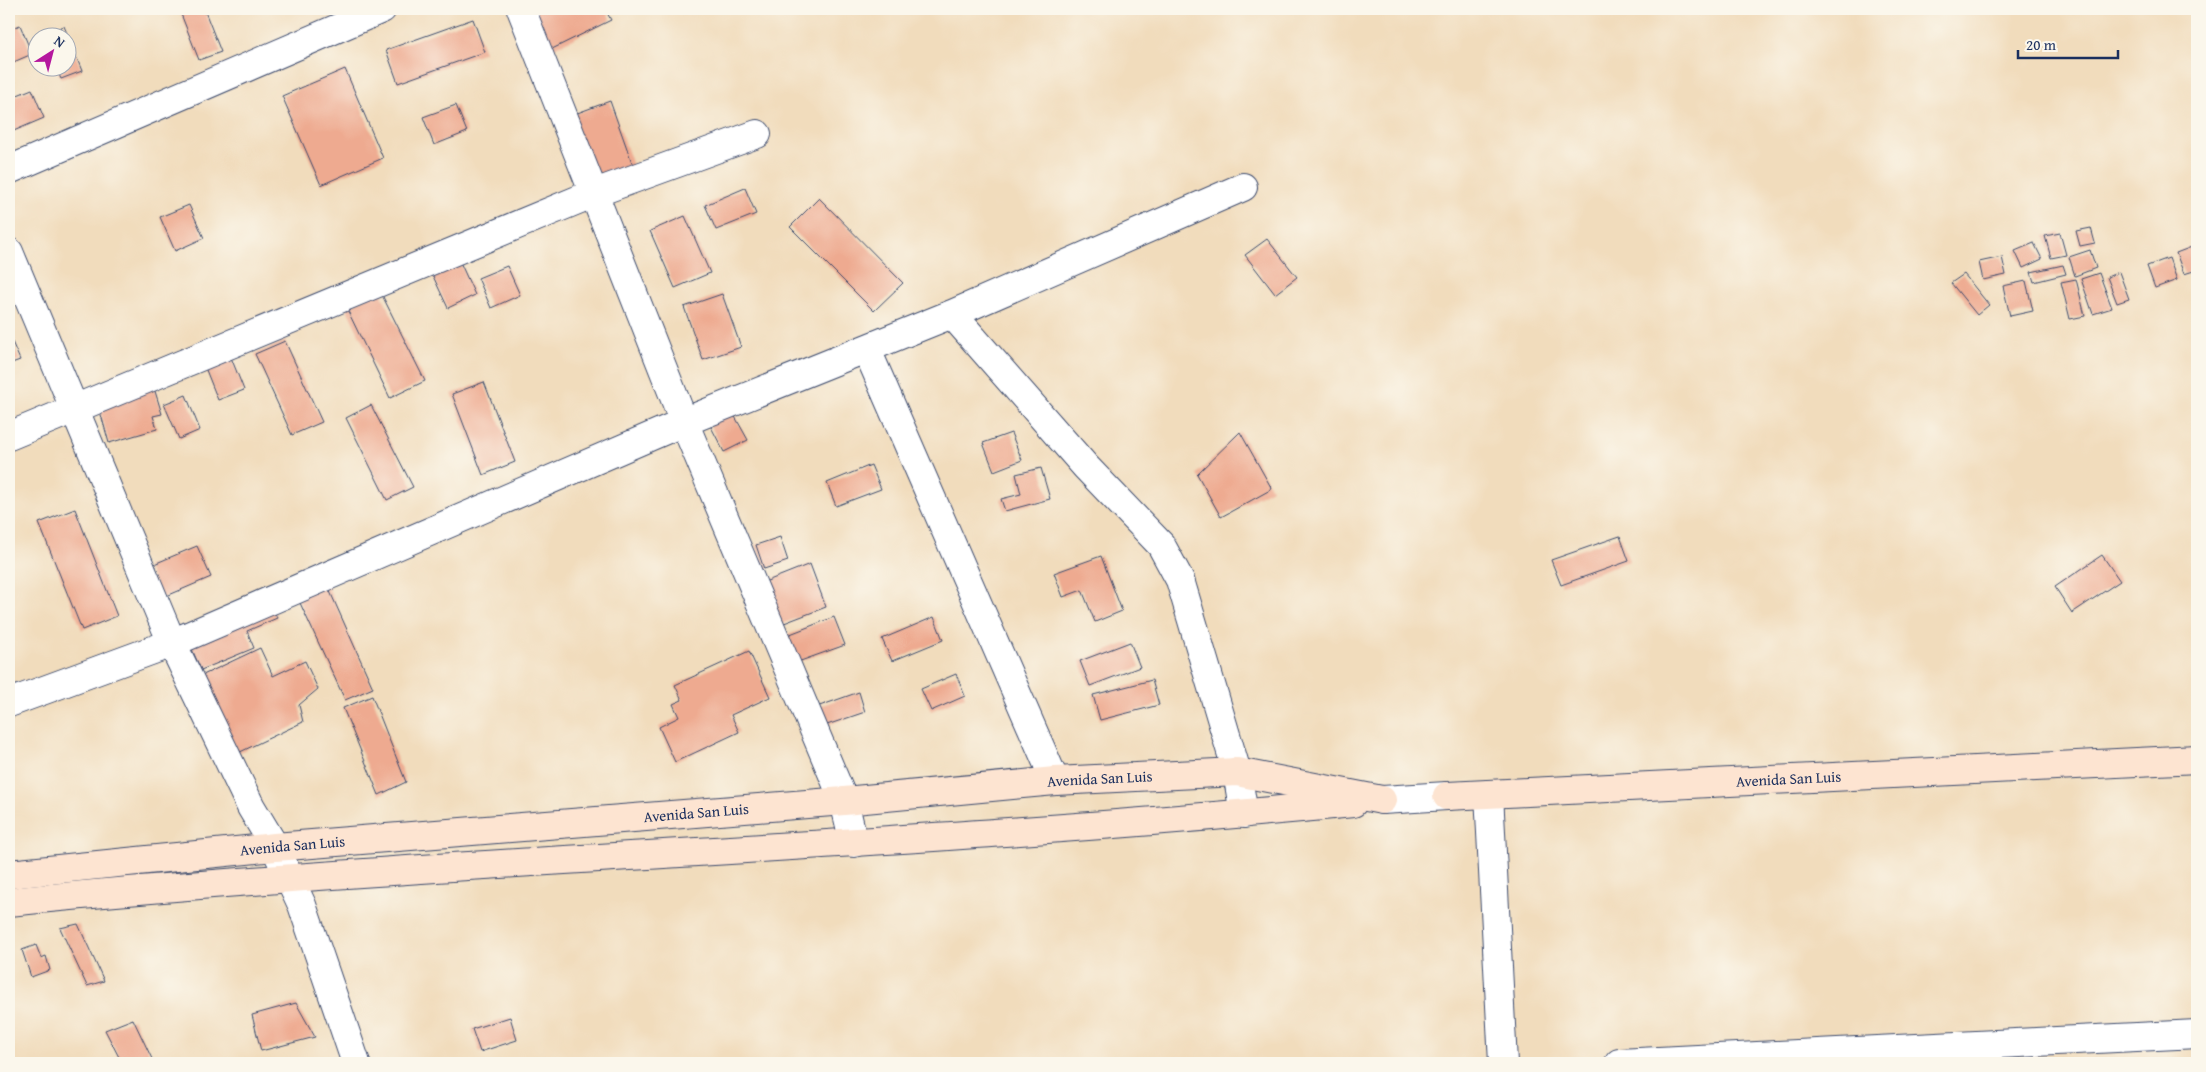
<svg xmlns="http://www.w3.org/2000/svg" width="2206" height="1072" font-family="'Gentium Book Plus',serif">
  <rect width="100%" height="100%" fill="#fbf7ec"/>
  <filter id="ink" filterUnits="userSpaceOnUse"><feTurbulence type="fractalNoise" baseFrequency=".02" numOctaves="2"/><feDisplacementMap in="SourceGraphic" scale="10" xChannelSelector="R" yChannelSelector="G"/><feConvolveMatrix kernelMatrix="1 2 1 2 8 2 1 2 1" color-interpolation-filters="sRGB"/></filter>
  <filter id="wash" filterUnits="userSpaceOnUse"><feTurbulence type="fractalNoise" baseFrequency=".0096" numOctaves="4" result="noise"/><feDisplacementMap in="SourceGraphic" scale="20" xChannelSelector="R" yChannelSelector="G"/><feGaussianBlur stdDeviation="1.12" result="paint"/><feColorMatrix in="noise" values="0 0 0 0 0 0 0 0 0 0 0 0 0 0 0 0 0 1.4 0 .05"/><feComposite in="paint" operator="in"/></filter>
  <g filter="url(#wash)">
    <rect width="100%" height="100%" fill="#f1dcbc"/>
    <g id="blocks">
      <path fill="#eeaa90" d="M179 9H204L221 52 199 60Z
        M527 9H605L611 20 548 51Z
        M473 19 485 52 398 83 386 50Z
        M20 25 32 54 9 64V30Z
        M64 26 82 71 61 79 56 68H68V38H44L43 35Z
        M345 69 383 158 321 185 282 96Z
        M9 82 15 96 32 89 44 118 9 133Z
        M610 101 635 171 597 184 572 115Z
        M456 105 467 132 434 145 423 117Z
        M745 188 756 214 716 230 705 205Z
        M819 198 903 283 874 311 790 227Z
        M189 205 204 238 175 251 160 217Z
        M685 216 710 273 675 288 650 231Z
        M2091 228 2095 243 2080 246 2076 231Z
        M2060 233 2066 255 2051 258 2045 236Z
        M1267 239 1297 277 1275 294 1245 255Z
        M2034 243 2042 259 2023 268 2015 251Z
        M2197 245V270L2184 274 2176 253Z
        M2090 250 2096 268 2075 276 2069 257Z
        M2002 257 2006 275 1983 280 1979 262Z
        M2169 258 2177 280 2155 288 2147 266Z
        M460 262 475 295 448 308 432 274Z
        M2063 265 2066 274 2034 282 2031 272Z
        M507 266 520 295 491 308 478 278Z
        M2119 272 2129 299 2117 303 2107 277Z
        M2099 273 2112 308 2093 314 2081 279Z
        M1964 274 1989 305 1977 315 1951 283Z
        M2076 279 2085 316 2070 319 2061 282Z
        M2026 281 2033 311 2010 316 2003 286Z
        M380 291 425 381 390 398 346 307Z
        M722 294 741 347 703 360 684 307Z
        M9 335 20 360 9 364Z
        M285 341 322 422 292 435 255 354Z
        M230 355 244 390 218 400 204 365Z
        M484 382 515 462 483 475 452 394Z
        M154 388 162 414 153 416 157 429 109 443 98 404Z
        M186 395 200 430 179 439 164 404Z
        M371 405 413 487 387 500 346 418Z
        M733 413 748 440 724 452 710 425Z
        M1240 432 1272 489 1221 517 1197 474Z
        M1011 433 1022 460 994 471 983 443Z
        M871 465 881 489 836 506 827 483Z
        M1041 468 1050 499 1005 511 1001 499 1021 494 1016 474Z
        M75 509 117 616 82 630 39 523Z
        M1620 536 1629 561 1561 585 1551 560Z
        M780 537 788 561 764 569 756 545Z
        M197 546 211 577 162 598 147 567Z
        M2102 555 2120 581 2072 613 2055 587Z
        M1101 556 1122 611 1095 622 1082 590 1063 597 1054 573Z
        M810 564 826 607 779 625 762 583Z
        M324 578 373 688 345 700 294 590Z
        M272 606 277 618 247 631 254 648 201 670 188 640Z
        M834 617 845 645 795 663 785 636Z
        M934 617 943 640 892 661 882 639Z
        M1130 642 1140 667 1090 686 1080 661Z
        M260 648 273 676 305 661 318 689 299 705 303 722 238 753 201 676Z
        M749 651 770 697 731 715 739 732 675 762 659 727 679 717 673 704 682 700 675 685Z
        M956 674 965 696 931 711 921 689Z
        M1152 680 1159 705 1100 720 1093 695Z
        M859 692 865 712 818 728 811 709Z
        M372 696 406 782 379 795 343 708Z
        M78 924 104 981 87 986 60 928Z
        M36 945 41 958 46 956 50 970 31 977 22 950Z
        M296 1003 315 1037 261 1051 252 1015Z
        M510 1017 517 1040 480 1052 472 1029Z
        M133 1019 153 1061 147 1063H122L105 1030Z"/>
    </g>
  </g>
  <g filter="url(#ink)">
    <use href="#blocks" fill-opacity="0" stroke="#3b496c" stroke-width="1"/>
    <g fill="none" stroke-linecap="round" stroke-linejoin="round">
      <defs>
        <path id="minor" d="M521 9 684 422 844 801 854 843
          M9 170 382 9
          M9 252 172 643 251 807 275 847 302 905 356 1063
          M952 314 1086 467 1161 545 1180 580 1237 772 1244 814
          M867 350 1055 781
          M9 436 592 194 757 134
          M9 703 172 643 684 422 952 314 1243 187
          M1489 794 1503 1063
          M1619 1063 2197 1034"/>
        <path id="tertiary" d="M1382 800 1447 796"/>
        <g id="secondary">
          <path id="s1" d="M1447 796 2197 759"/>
          <path id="s2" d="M9 874 275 847 844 801 1055 781 1237 772 1382 800"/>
          <path d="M9 902C456 858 906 848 1353 803"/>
        </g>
      </defs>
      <use href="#minor" stroke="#3b496c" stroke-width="30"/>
      <use href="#tertiary" stroke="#3b496c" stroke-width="30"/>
      <use href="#secondary" stroke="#3b496c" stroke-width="30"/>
      <use href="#minor" stroke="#fff" stroke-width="28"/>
      <use href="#tertiary" stroke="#fff" stroke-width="28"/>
      <use href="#secondary" stroke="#fde4d1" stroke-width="28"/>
    </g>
  </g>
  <g text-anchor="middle" stroke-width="4" stroke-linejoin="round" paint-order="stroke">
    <g font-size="15" fill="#1b2f5e" stroke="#fbf7ec">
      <text dy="5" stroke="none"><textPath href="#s2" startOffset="1095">Avenida San Luis</textPath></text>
      <text dy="5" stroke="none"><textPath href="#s1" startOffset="342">Avenida San Luis</textPath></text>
      <text dy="5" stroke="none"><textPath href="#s2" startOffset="690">Avenida San Luis</textPath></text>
      <text dy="5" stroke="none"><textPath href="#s2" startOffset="285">Avenida San Luis</textPath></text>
    </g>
  </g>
  <rect width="2206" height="1072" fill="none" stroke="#fbf7ec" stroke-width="30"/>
  <g transform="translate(52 52) rotate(36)"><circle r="24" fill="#fbf7ec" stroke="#a1a7b3"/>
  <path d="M0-4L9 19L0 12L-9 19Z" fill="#b5179e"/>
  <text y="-8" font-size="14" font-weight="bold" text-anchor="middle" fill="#1b2f5e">N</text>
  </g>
  <path d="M2018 50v8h100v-8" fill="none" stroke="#1b2f5e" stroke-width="2.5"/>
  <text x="2026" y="50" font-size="15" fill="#1b2f5e" stroke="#fbf7ec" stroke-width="4" paint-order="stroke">20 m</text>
</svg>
